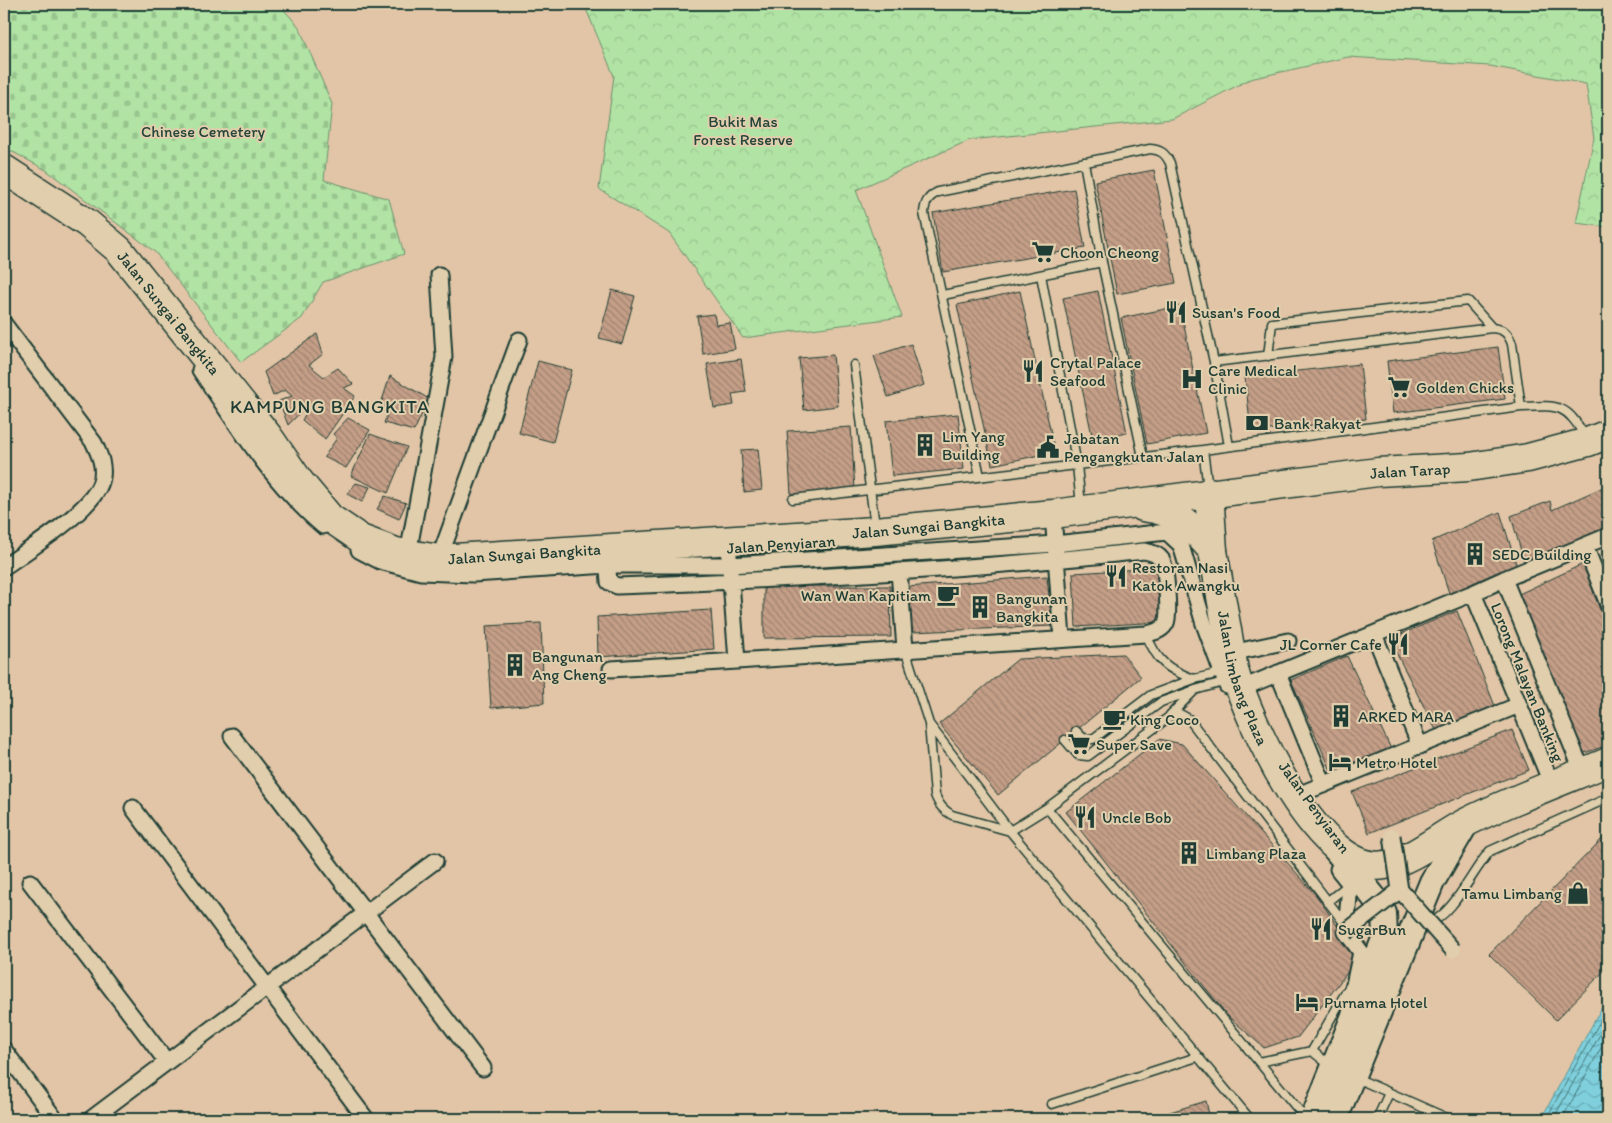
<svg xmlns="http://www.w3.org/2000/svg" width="1612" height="1123" font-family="Itim,sans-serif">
  <defs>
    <pattern id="forest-crowns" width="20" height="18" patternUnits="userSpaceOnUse" patternTransform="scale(1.25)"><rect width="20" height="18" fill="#b1e3a4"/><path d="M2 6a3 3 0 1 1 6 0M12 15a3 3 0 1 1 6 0" fill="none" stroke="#98c48e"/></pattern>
    <pattern id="cemetery-stones" width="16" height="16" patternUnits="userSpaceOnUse" patternTransform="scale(1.25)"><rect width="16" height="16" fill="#b1e3a4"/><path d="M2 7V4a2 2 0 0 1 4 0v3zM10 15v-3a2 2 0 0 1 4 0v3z" fill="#98c48e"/></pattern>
    <pattern id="water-waves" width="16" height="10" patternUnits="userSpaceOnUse" patternTransform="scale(1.25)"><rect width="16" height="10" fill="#7fcfdc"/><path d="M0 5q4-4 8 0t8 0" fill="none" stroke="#67a9b3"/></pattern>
    <pattern id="building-back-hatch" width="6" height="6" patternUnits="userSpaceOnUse" patternTransform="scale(1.25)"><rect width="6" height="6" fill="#c49e87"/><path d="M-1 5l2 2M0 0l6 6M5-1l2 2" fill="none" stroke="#9f826f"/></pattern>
  </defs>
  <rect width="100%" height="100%" fill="#e1c5a6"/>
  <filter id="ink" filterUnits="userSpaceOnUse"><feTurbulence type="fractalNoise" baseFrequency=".02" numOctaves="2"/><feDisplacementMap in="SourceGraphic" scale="10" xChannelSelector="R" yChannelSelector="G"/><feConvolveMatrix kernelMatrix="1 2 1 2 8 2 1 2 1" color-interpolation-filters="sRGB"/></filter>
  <g filter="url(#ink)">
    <path fill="url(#forest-crowns)" stroke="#68906c" d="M584 4H1608V227L1576 223 1594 138 1586 84 1490 66 1348 57 1250 79 1172 119 970 140 856 190 902 317 743 338 669 233 599 189 614 76Z"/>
    <path fill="url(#cemetery-stones)" stroke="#68906c" d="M4 4H279L299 27 332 104 324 180 389 199 404 254 323 282 302 318 241 362 155 252 46 170 4 147Z"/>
    <path fill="url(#water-waves)" stroke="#599599" d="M1608 996V1119H1541Z"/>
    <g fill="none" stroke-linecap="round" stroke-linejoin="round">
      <path stroke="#457777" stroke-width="1" d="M1546 1119 1608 1007
        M1553 1119 1608 1020
        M1562 1119 1608 1035"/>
    </g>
    <path fill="url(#building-back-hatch)" stroke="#1f3d34" d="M1154 170 1176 283 1117 294 1095 181Z
      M1074 189 1085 248 943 272 933 213Z
      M612 290 635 296 622 344 599 338Z
      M1020 291 1055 452 992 465 957 305Z
      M1098 291 1127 433 1093 440 1063 298Z
      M1180 306 1206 433 1147 444 1121 318Z
      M714 314 716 325 730 323 735 349 703 354 697 316Z
      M317 334 323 354 309 365 324 377 338 368 353 384 344 388 355 396 325 439 302 420 306 413 302 411 288 425 279 401 292 396 285 390 273 396 264 372Z
      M911 344 924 385 888 397 874 356Z
      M1498 347 1505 399 1393 413 1387 361Z
      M833 355 838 406 804 410 799 358Z
      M741 359 746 392 732 394 734 405 714 408 707 364Z
      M538 361 572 370 553 442 519 433Z
      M1360 364 1366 419 1251 432 1245 377Z
      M390 376 429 399 414 431 384 423 388 412 379 410Z
      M958 414 964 469 892 476 886 421Z
      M348 418 370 430 346 468 324 457 337 438 333 434Z
      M851 427 855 490 791 494 787 431Z
      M370 434 407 447 388 493 351 476Z
      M758 449 762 490 744 492 741 450Z
      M356 483 370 487 362 502 347 494Z
      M1608 485V530L1525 565 1511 516 1550 501 1552 510Z
      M385 496 406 503 399 519 377 509Z
      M1500 512 1517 567 1450 596 1432 541Z
      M1583 564 1608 631V745L1579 755 1519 594Z
      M1158 568 1161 622 1076 627 1073 573Z
      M1047 576 1052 626 912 632 907 587Z
      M764 586H890L891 637 764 638Z
      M711 610 714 649 598 657 597 617Z
      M1457 611 1495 706 1436 730 1389 639Z
      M541 623 544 703 491 708 486 626Z
      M1123 654 1141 677 998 795 939 724 1018 659Z
      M1347 656 1392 751 1333 775 1291 680Z
      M1512 730 1529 770 1369 833 1352 792Z
      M1159 739 1182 744 1316 895 1359 957 1298 1037 1264 1048 1227 1015 1066 812Z
      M1608 833V967L1556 1020 1489 954Z
      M1206 1101 1210 1119H1147Z"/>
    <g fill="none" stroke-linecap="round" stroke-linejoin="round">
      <defs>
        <path id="lane" d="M1084 162 1102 262 1143 457
          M1041 275 1077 465 1081 506
          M943 295 1102 262
          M1268 356 1272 323 1468 301 1492 328
          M1214 362 1492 328C1504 329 1508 333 1512 344L1521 407
          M854 365 875 526
          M1203 450 1208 488
          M980 476 924 213C925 202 928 197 938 192L1150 149C1161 150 1165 153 1170 163L1214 362 1229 446
          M793 499 1203 450 1521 407C1560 405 1566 404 1586 438
          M1146 634C1157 661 1166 669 1194 679
          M905 649 929 724 935 795C939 805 943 810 952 815L1010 831 1047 808 1169 717 1180 714 1189 719 1345 924
          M1170 715 1195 690 1227 681
          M929 724 1010 831 1250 1119
          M1076 731 1083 738 1093 739 1151 695 1194 679 1225 672
          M1065 740 1078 755 1088 756 1161 702 1195 690
          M1047 808 1259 1062 1312 1051 1349 987
          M1327 902 1349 884
          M1427 924C1453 916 1472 871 1490 851L1608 798
          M1312 1051 1331 1066
          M1259 1062 1306 1119
          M1354 1077 1449 1119
          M1052 1104 1197 1057
          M1377 1119 1389 1093"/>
        <path id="street" d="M4 324 94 443C99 454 104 464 102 477 99 507 29 549 4 567
          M200 370C237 424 273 484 323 526
          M1053 514 1062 639
          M1585 546 1608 604
          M359 550 380 561 421 572 473 574 608 565H730L1055 544 1167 532 1181 545 1204 624 1227 686
          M408 554 444 357 439 275
          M607 557 609 582 617 586C793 579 969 570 1144 551 1151 552 1158 554 1162 560 1166 567 1170 615 1166 623 1162 631 1153 633 1146 634L737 661 729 555
          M439 559 519 340
          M899 571 905 649
          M1504 579 1608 536
          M1374 634 1420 746
          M1231 653 1288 641
          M611 669 737 661
          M1278 673 1324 785
          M1240 689 1473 593
          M232 736 483 1068
          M1552 785 1473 593 1504 579 1583 773
          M1293 797 1519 705
          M133 808 366 1119
          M1338 869 1350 884 1346 932 1361 952 1351 999
          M30 882 167 1062
          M4 1050 55 1119
          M91 1119 435 861"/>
        <path id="primary" d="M1313 1119 1385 937 1384 913 1373 896 1335 849
          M1335 1119 1432 882 1467 822"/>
        <g id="highway">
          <path id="s1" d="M4 169 87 223 119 250 268 436 299 481 330 518 361 539 396 552 439 559 875 531 1053 514 1378 472 1469 467 1528 458 1588 442 1608 434"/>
          <path id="s2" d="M1209 492 1213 551 1234 670C1248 720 1319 877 1385 865 1416 859 1441 834 1469 821 1514 799 1562 781 1608 762"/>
          <path d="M1143 507C1178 511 1191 525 1213 551"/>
        </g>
      </defs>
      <use href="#lane" stroke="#1f3d34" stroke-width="11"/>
      <use href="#street" stroke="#1f3d34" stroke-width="19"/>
      <use href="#primary" stroke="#1f3d34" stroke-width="28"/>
      <use href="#highway" stroke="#1f3d34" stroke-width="31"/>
      <use href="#lane" stroke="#e0ceac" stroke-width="8"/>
      <use href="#street" stroke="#e0ceac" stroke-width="15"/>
      <use href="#primary" stroke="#e0ceac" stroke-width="24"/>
      <use href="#highway" stroke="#e0ceac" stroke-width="28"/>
      <defs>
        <path id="street-bridge" d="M1400 890 1453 950
          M1346 932 1400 890 1392 836"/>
      </defs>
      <use href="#street-bridge" stroke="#1f3d34" stroke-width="19" stroke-linecap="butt"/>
      <use href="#street-bridge" stroke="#e0ceac" stroke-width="15"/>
    </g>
  </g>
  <defs>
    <symbol id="supermarket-bare" viewBox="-9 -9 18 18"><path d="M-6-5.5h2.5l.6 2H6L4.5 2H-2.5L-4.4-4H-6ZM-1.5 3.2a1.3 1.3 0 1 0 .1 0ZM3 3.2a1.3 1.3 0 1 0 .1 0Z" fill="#1f3d34" stroke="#e0ceac" stroke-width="2.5" paint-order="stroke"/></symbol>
    <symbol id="restaurant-bare" viewBox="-9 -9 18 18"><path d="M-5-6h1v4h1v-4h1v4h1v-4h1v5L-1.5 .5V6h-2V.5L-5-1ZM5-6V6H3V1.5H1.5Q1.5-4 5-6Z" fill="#1f3d34" stroke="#e0ceac" stroke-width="2.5" paint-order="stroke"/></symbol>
    <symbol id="hospital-bare" viewBox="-9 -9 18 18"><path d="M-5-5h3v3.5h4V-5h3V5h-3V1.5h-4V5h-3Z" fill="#1f3d34" stroke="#e0ceac" stroke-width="2.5" paint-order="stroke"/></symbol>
    <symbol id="bank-bare" viewBox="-9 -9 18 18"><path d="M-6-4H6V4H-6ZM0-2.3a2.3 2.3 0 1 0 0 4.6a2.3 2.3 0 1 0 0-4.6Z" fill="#1f3d34" stroke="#e0ceac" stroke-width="2.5" paint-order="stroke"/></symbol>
    <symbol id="building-bare" viewBox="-9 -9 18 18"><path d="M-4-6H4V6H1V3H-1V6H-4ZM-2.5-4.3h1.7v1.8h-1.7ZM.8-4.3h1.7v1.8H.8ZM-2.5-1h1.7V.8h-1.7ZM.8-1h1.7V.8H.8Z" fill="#1f3d34" stroke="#e0ceac" stroke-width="2.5" paint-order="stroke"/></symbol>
    <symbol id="civic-bare" viewBox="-9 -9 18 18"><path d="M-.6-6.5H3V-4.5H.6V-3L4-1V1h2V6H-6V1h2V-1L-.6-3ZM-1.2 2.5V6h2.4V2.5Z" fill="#1f3d34" stroke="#e0ceac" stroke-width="2.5" paint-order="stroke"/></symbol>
    <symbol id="cafe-bare" viewBox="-9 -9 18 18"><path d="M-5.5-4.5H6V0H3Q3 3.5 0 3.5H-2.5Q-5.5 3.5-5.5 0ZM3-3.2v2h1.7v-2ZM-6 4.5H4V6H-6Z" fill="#1f3d34" stroke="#e0ceac" stroke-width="2.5" paint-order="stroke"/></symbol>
    <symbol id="hotel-bare" viewBox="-9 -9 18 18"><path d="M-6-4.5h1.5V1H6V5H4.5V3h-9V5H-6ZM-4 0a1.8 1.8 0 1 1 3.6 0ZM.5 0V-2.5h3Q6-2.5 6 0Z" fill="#1f3d34" stroke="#e0ceac" stroke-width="2.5" paint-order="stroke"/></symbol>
    <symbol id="shop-bare" viewBox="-9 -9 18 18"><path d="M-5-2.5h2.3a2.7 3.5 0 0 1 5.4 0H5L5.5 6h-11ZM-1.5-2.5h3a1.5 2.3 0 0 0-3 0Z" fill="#1f3d34" stroke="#e0ceac" stroke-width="2.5" paint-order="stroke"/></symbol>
  </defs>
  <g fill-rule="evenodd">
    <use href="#supermarket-bare" x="1027" y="236" width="32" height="32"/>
    <use href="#restaurant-bare" x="1160" y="296" width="32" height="32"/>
    <use href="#restaurant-bare" x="1017" y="355" width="32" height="32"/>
    <use href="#hospital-bare" x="1176" y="363" width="32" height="32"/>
    <use href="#supermarket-bare" x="1383" y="371" width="32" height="32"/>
    <use href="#bank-bare" x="1241" y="407" width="32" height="32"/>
    <use href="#building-bare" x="909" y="429" width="32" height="32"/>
    <use href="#civic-bare" x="1032" y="431" width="32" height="32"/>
    <use href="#building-bare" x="1459" y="538" width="32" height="32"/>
    <use href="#restaurant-bare" x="1100" y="560" width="32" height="32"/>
    <use href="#cafe-bare" x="932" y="579" width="32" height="32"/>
    <use href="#building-bare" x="964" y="591" width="32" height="32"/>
    <use href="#restaurant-bare" x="1382" y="628" width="32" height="32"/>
    <use href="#building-bare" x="499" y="649" width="32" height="32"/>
    <use href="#building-bare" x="1325" y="700" width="32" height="32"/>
    <use href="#cafe-bare" x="1098" y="703" width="32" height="32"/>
    <use href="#supermarket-bare" x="1063" y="728" width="32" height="32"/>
    <use href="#hotel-bare" x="1324" y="746" width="32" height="32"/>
    <use href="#restaurant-bare" x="1069" y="801" width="32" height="32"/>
    <use href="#building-bare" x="1173" y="837" width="32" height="32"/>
    <use href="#shop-bare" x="1562" y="877" width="32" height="32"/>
    <use href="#restaurant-bare" x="1305" y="913" width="32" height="32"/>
    <use href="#hotel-bare" x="1291" y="986" width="32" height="32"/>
  </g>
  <g text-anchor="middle" stroke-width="4" stroke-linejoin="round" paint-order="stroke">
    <g font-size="16" fill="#26453a" stroke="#e0ceac">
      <text x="743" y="127">Bukit Mas<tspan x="743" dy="18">Forest Reserve</tspan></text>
      <text x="203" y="137">Chinese Cemetery</text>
    </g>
    <g font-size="16" fill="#1f3d34" stroke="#e0ceac" text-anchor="start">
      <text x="1060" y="258">Choon Cheong</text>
      <text x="1192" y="318">Susan's Food</text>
      <text x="1050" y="368">Crytal Palace<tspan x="1050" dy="18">Seafood</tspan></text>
      <text x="1208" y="376">Care Medical<tspan x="1208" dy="18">Clinic</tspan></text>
      <text x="1416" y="393">Golden Chicks</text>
      <text x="1274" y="429">Bank Rakyat</text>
      <text x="942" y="442">Lim Yang<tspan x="942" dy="18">Building</tspan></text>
      <text x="1064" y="444">Jabatan<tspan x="1064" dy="18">Pengangkutan Jalan</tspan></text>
      <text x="1492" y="560">SEDC Building</text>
      <text x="1132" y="573">Restoran Nasi<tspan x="1132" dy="18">Katok Awangku</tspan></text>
      <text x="931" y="601" text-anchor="end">Wan Wan Kapitiam</text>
      <text x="996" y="604">Bangunan<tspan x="996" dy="18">Bangkita</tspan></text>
      <text x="1382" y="650" text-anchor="end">JL Corner Cafe</text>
      <text x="532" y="662">Bangunan<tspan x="532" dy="18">Ang Cheng</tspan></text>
      <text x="1358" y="722">ARKED MARA</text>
      <text x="1130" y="725">King Coco</text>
      <text x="1096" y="750">Super Save</text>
      <text x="1356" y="768">Metro Hotel</text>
      <text x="1102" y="823">Uncle Bob</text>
      <text x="1206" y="859">Limbang Plaza</text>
      <text x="1562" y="899" text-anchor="end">Tamu Limbang</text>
      <text x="1338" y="935">SugarBun</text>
      <text x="1324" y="1008">Purnama Hotel</text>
    </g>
    <g font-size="16" fill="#1f3d34" stroke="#e0ceac">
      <text dy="6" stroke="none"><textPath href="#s1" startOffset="221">Jalan Sungai Bangkita</textPath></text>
      <text dy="6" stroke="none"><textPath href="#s1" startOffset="1576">Jalan Tarap</textPath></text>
      <text dy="6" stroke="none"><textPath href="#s1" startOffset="1091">Jalan Sungai Bangkita</textPath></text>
      <text transform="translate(781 544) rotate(-4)" y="6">Jalan Penyiaran</text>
      <text dy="6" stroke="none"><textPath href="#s1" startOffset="686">Jalan Sungai Bangkita</textPath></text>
      <text dy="6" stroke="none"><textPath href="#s2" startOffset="190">Jalan Limbang Plaza</textPath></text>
      <text transform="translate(1528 682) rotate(68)" y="6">Lorong Malayan Banking</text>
      <text transform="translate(1315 807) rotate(54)" y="6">Jalan Penyiaran</text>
    </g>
    <g font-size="19" letter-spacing="1" fill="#1f3d34" stroke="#e0ceac">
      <text x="330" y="413">KAMPUNG BANGKITA</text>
    </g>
  </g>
  <rect width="1612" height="1123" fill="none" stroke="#e0ceac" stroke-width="20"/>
  <rect x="10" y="10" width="1592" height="1103" fill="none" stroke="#1f3d34" stroke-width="2" filter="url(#ink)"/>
</svg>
